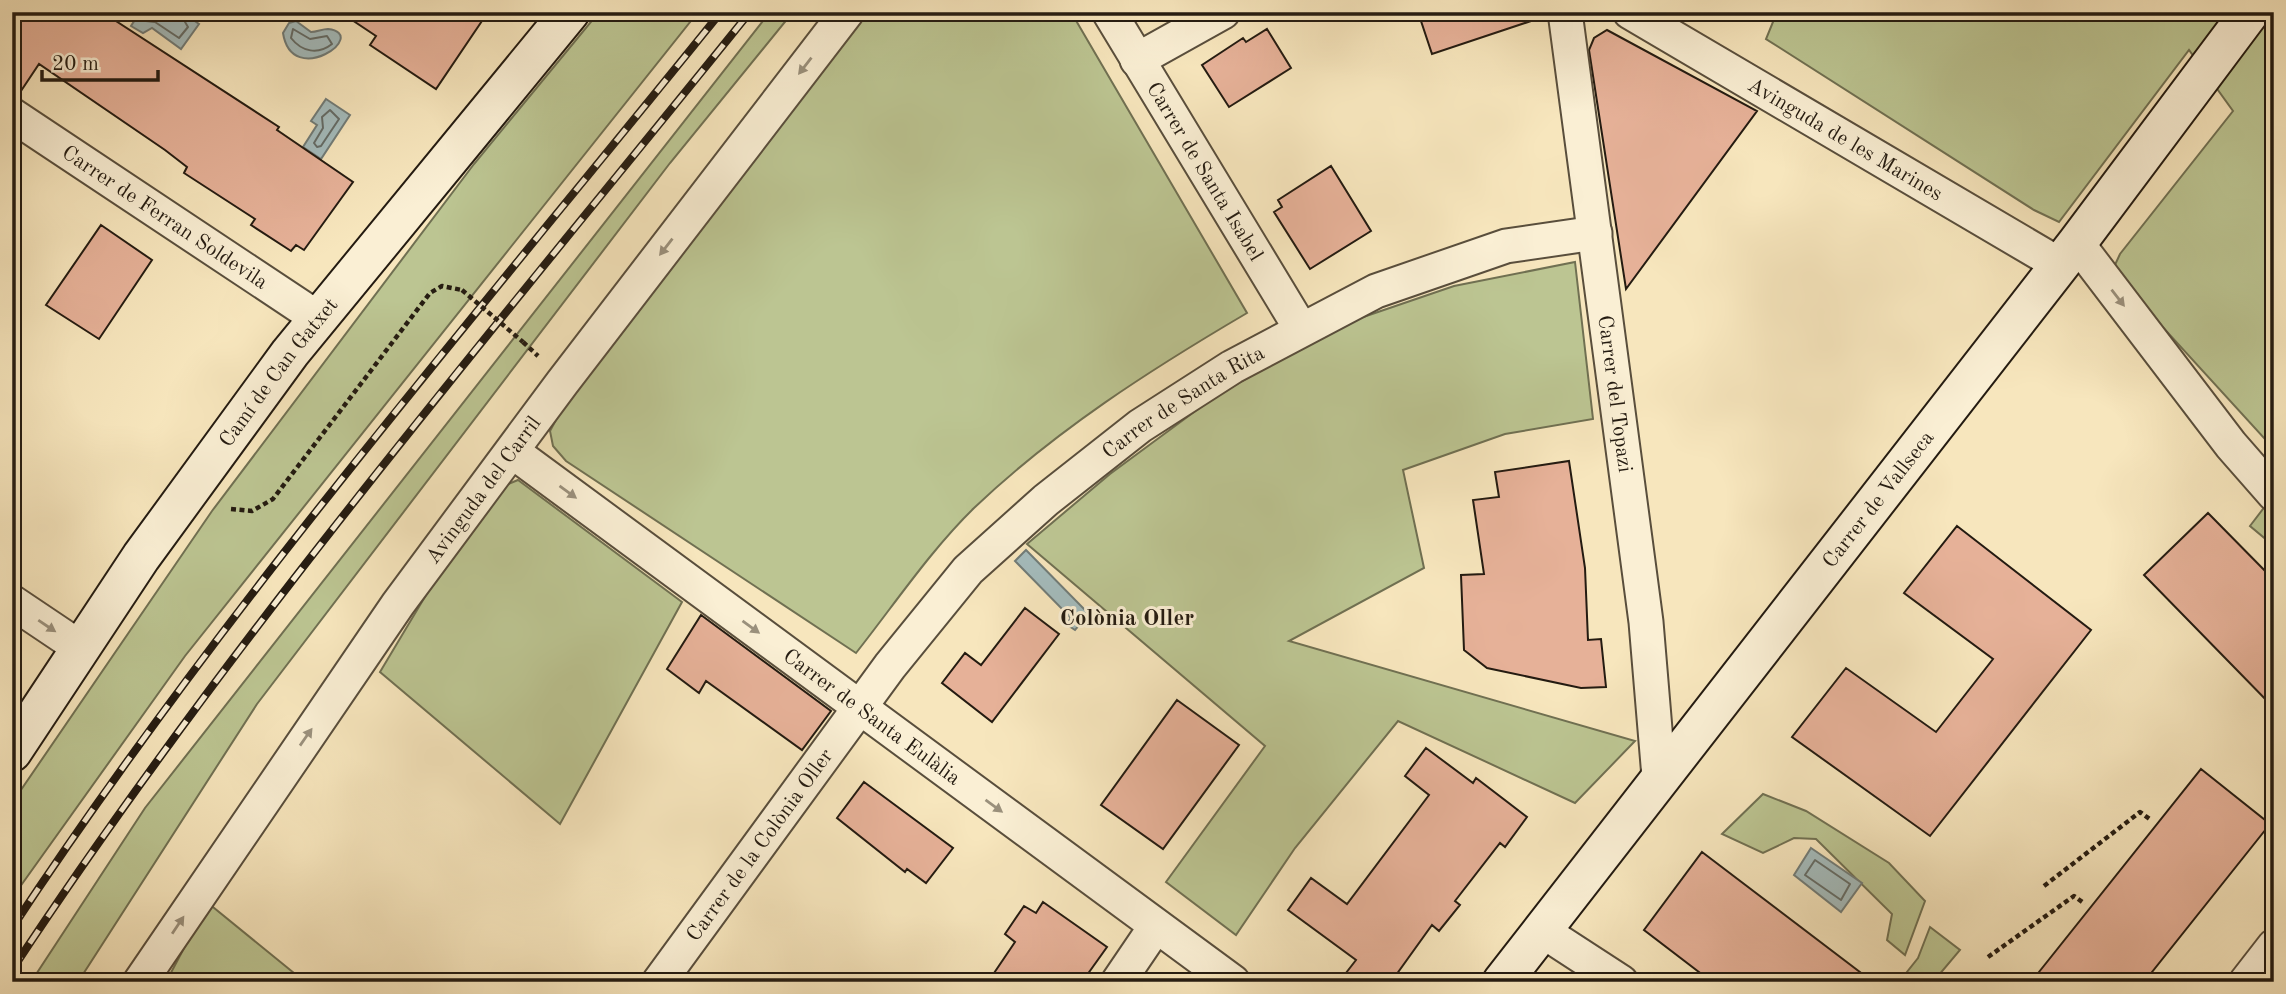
<svg xmlns="http://www.w3.org/2000/svg" width="2286" height="994" font-family="'Old Standard TT',serif">
  <rect width="100%" height="100%" fill="#f7e6bd"/>
  <filter id="stains"><feTurbulence type="fractalNoise" baseFrequency=".00286" numOctaves="4"/><feColorMatrix values="0 0 0 0 .2 0 0 0 0 .09 0 0 0 0 .02 0 0 0 .5 -.17"/></filter>
  <radialGradient id="worn" r=".72"><stop offset=".6" stop-color="#630" stop-opacity="0"/><stop offset="1" stop-color="#630" stop-opacity=".3"/></radialGradient>
  <path fill="#bcc592" stroke="#707052" stroke-width="2" d="M599 12H698L185 656 12 898V803L212 511 474 164Z
    M770 12H793L670 163 257 704 78 982H31L145 808Z
    M868 12H1071L1247 313C1150 370 1056 430 974 508 930 551 894 605 856 653L566 461 553 446 550 431 564 405Z
    M1777 12H2274V449L2126 287 2114 267 2120 254 2233 111 2189 50 2059 222 2034 210 1766 39Z
    M1575 262 1593 419 1505 434 1403 470 1424 568 1289 641 1635 741 1575 803 1398 721 1295 848 1236 935 1166 882 1265 746 1027 544 1110 474 1213 398 1337 326 1454 286Z
    M518 480 682 602 560 824 380 672 487 493Z
    M2266 505 2274 513V546L2250 526Z
    M1763 794 1806 811 1889 863 1925 901 1905 955 1887 940 1892 914 1816 839 1794 838 1763 853 1722 834Z
    M208 903 305 982H166Z
    M1930 927 1960 950 1933 982H1899L1918 958Z"/>
  <path fill="#a4bcbd" stroke="#717c78" stroke-width="2" d="M140 12H182L199 24 181 49 152 28 143 33 131 26Z
    M296 21 311 32C317 32 322 29 328 29 371 34 292 90 283 33L289 23Z
    M326 99 350 115 321 159 303 147 317 125 311 121Z
    M1026 550 1089 614 1075 630 1066 624 1071 618 1015 561Z
    M1811 848 1862 883 1841 912 1794 875Z"/>
  <g fill="none" stroke-linecap="round" stroke-linejoin="round">
    <path stroke="#646c67" stroke-width="2" d="M146 12V21L155 22 179 38 188 27 179 12
      M293 29 310 39 327 36 332 44C318 55 302 52 291 38Z
      M330 110 339 119 321 146 317 147 314 143 323 128 322 117Z
      M1815 860 1850 884 1841 900 1805 875Z"/>
  </g>
  <path fill="#e6b198" stroke="#241b11" stroke-width="2" d="M12 12H102L279 127 277 130 353 182 304 250 296 245 291 251 251 225 255 219 184 173 187 167 165 150 39 64 17 97 12 96Z
    M340 12H488L436 89 370 45 376 36Z
    M1418 12H1539L1540 18 1432 54Z
    M1267 29 1291 68 1229 107 1202 65 1243 38 1246 42Z
    M1607 30 1757 111 1626 289 1589 50 1594 38Z
    M1331 166 1371 231 1310 269 1274 212 1282 207 1278 200Z
    M101 225 152 260 99 339 46 305Z
    M1569 461 1585 568 1588 640 1601 639 1606 687 1581 688 1487 668 1464 650 1461 575 1484 574 1473 500 1499 497 1495 472Z
    M2208 513 2274 580V708L2144 575Z
    M1957 526 2091 630 1930 836 1792 737 1846 668 1936 732 1993 659 1904 593Z
    M1025 608 1059 634 992 722 942 683 965 653 981 665Z
    M701 615 831 711 802 750 706 681 699 693 667 669Z
    M1177 700 1239 745 1163 849 1101 805Z
    M1426 748 1473 783 1476 778 1527 817 1505 847 1500 843 1455 901 1460 905 1439 931 1432 925 1391 982H1339L1356 960 1288 910 1311 878 1347 904 1429 795 1405 776Z
    M2201 769 2270 824 2144 982H2031Z
    M864 782 953 848 926 883 907 869 905 872 837 818Z
    M1702 852 1873 982H1712L1644 930Z
    M1043 902 1107 947 1082 982H988L1015 942 1005 934 1024 906 1036 913Z"/>
  <g fill="none" stroke-linecap="round" stroke-linejoin="round">
    <defs>
      <g id="street">
        <path id="s1" d="M1109 12 1301 329"/>
        <path id="s2" d="M1565 12 1646 622 1659 777"/>
        <path id="s3" d="M1630 12 2060 265"/>
        <path d="M1137 60 1223 12"/>
        <path id="s4" d="M12 115 319 319"/>
        <path d="M2077 243 2231 445 2274 494"/>
        <path id="s5" d="M513 452 1233 982"/>
        <path d="M12 602 82 649"/>
        <path d="M1541 930 1621 982"/>
        <path id="s6" d="M140 982 398 604 562 383 847 12"/>
        <path id="s7" d="M659 982 890 666 968 570 1046 500 1140 426 1232 367 1376 291 1506 246 1595 233"/>
        <path d="M1118 982 1156 926"/>
        <path d="M2246 982 2274 946"/>
      </g>
      <g id="secondary">
        <path id="s8" d="M12 752 141 557 290 353 570 12"/>
        <path id="s9" d="M1502 982 2077 243 2250 12"/>
      </g>
    </defs>
    <use href="#street" stroke="#594e3c" stroke-width="37"/>
    <use href="#secondary" stroke="#241b11" stroke-width="42"/>
    <path stroke="#241b11" stroke-width="4.5" stroke-dasharray="5 3.5" stroke-linecap="butt" d="M523 342 538 356
      M231 509 252 511 273 499 430 293 442 286 462 290
      M2044 886 2140 812 2151 820
      M1988 957 2074 896 2085 904"/>
    <use href="#street" stroke="#faefd4" stroke-width="33"/>
    <use href="#secondary" stroke="#faefd4" stroke-width="38"/>
    <defs>
      <path id="rail" d="M12 928C223 608 480 311 721 12
        M12 970C234 633 497 326 750 12"/>
    </defs>
    <use href="#rail" stroke="#241b11" stroke-width="8"/>
    <use href="#rail" stroke="#faefd4" stroke-width="5" stroke-dasharray="16" stroke-linecap="butt"/>
    <path stroke="#241b11" stroke-width="4.5" stroke-dasharray="5 3.5" stroke-linecap="butt" d="M462 290 523 342"/>
  </g>
  <defs><path id="oneway-solid" d="M-6-.8H1V-3.2L6.5 0L1 3.2V.8H-6Z" transform="scale(1.75)"/></defs>
  <g fill="#9a907c">
    <use href="#oneway-solid" transform="translate(805 66) rotate(128)"/>
    <use href="#oneway-solid" transform="translate(666 247) rotate(128)"/>
    <use href="#oneway-solid" transform="translate(2118 298) rotate(52)"/>
    <use href="#oneway-solid" transform="translate(568 492) rotate(36)"/>
    <use href="#oneway-solid" transform="translate(47 626) rotate(34)"/>
    <use href="#oneway-solid" transform="translate(751 627) rotate(36)"/>
    <use href="#oneway-solid" transform="translate(306 737) rotate(-55)"/>
    <use href="#oneway-solid" transform="translate(994 806) rotate(36)"/>
    <use href="#oneway-solid" transform="translate(178 925) rotate(-56)"/>
  </g>
  <g text-anchor="middle" stroke-width="6" stroke-linejoin="round" paint-order="stroke">
    <g font-size="21" fill="#241b11" stroke="#faefd4">
      <text dy="7" stroke="none"><textPath href="#s3" startOffset="250">Avinguda de les Marines</textPath></text>
      <text dy="7" stroke="none"><textPath href="#s1" startOffset="186">Carrer de Santa Isabel</textPath></text>
      <text dy="7" stroke="none"><textPath href="#s4" startOffset="184">Carrer de Ferran Soldevila</textPath></text>
      <text dy="7" stroke="none"><textPath href="#s8" startOffset="464">Camí de Can Gatxet</textPath></text>
      <text dy="7" stroke="none"><textPath href="#s2" startOffset="385">Carrer del Topazi</textPath></text>
      <text dy="7" stroke="none"><textPath href="#s7" startOffset="789">Carrer de Santa Rita</textPath></text>
      <text dy="7" stroke="none"><textPath href="#s6" startOffset="600">Avinguda del Carril</textPath></text>
      <text dy="7" stroke="none"><textPath href="#s9" startOffset="612">Carrer de Vallseca</textPath></text>
      <text dy="7" stroke="none"><textPath href="#s5" startOffset="446">Carrer de Santa Eulàlia</textPath></text>
      <text dy="7" stroke="none"><textPath href="#s7" startOffset="170">Carrer de la Colònia Oller</textPath></text>
    </g>
    <g font-size="23" font-weight="bold" fill="#241b11" stroke="#faefd4">
      <text x="1127" y="625">Colònia Oller</text>
    </g>
  </g>
  <rect width="2286" height="994" fill="none" stroke="#f7e6bd" stroke-width="42"/>
  <rect x="14" y="14" width="2258" height="966" fill="none" stroke="#241b11" stroke-width="3.5"/>
  <rect x="21" y="21" width="2244" height="952" fill="none" stroke="#241b11" stroke-width="2"/>
  <path d="M42 70v10h116v-10" fill="none" stroke="#241b11" stroke-width="3.5"/>
  <text x="52" y="70" font-size="21" fill="#241b11" stroke="#faefd4" stroke-width="5" paint-order="stroke">20 m</text>
  <rect width="100%" height="100%" filter="url(#stains)"/>
  <rect width="100%" height="100%" fill="url(#worn)"/>
</svg>
